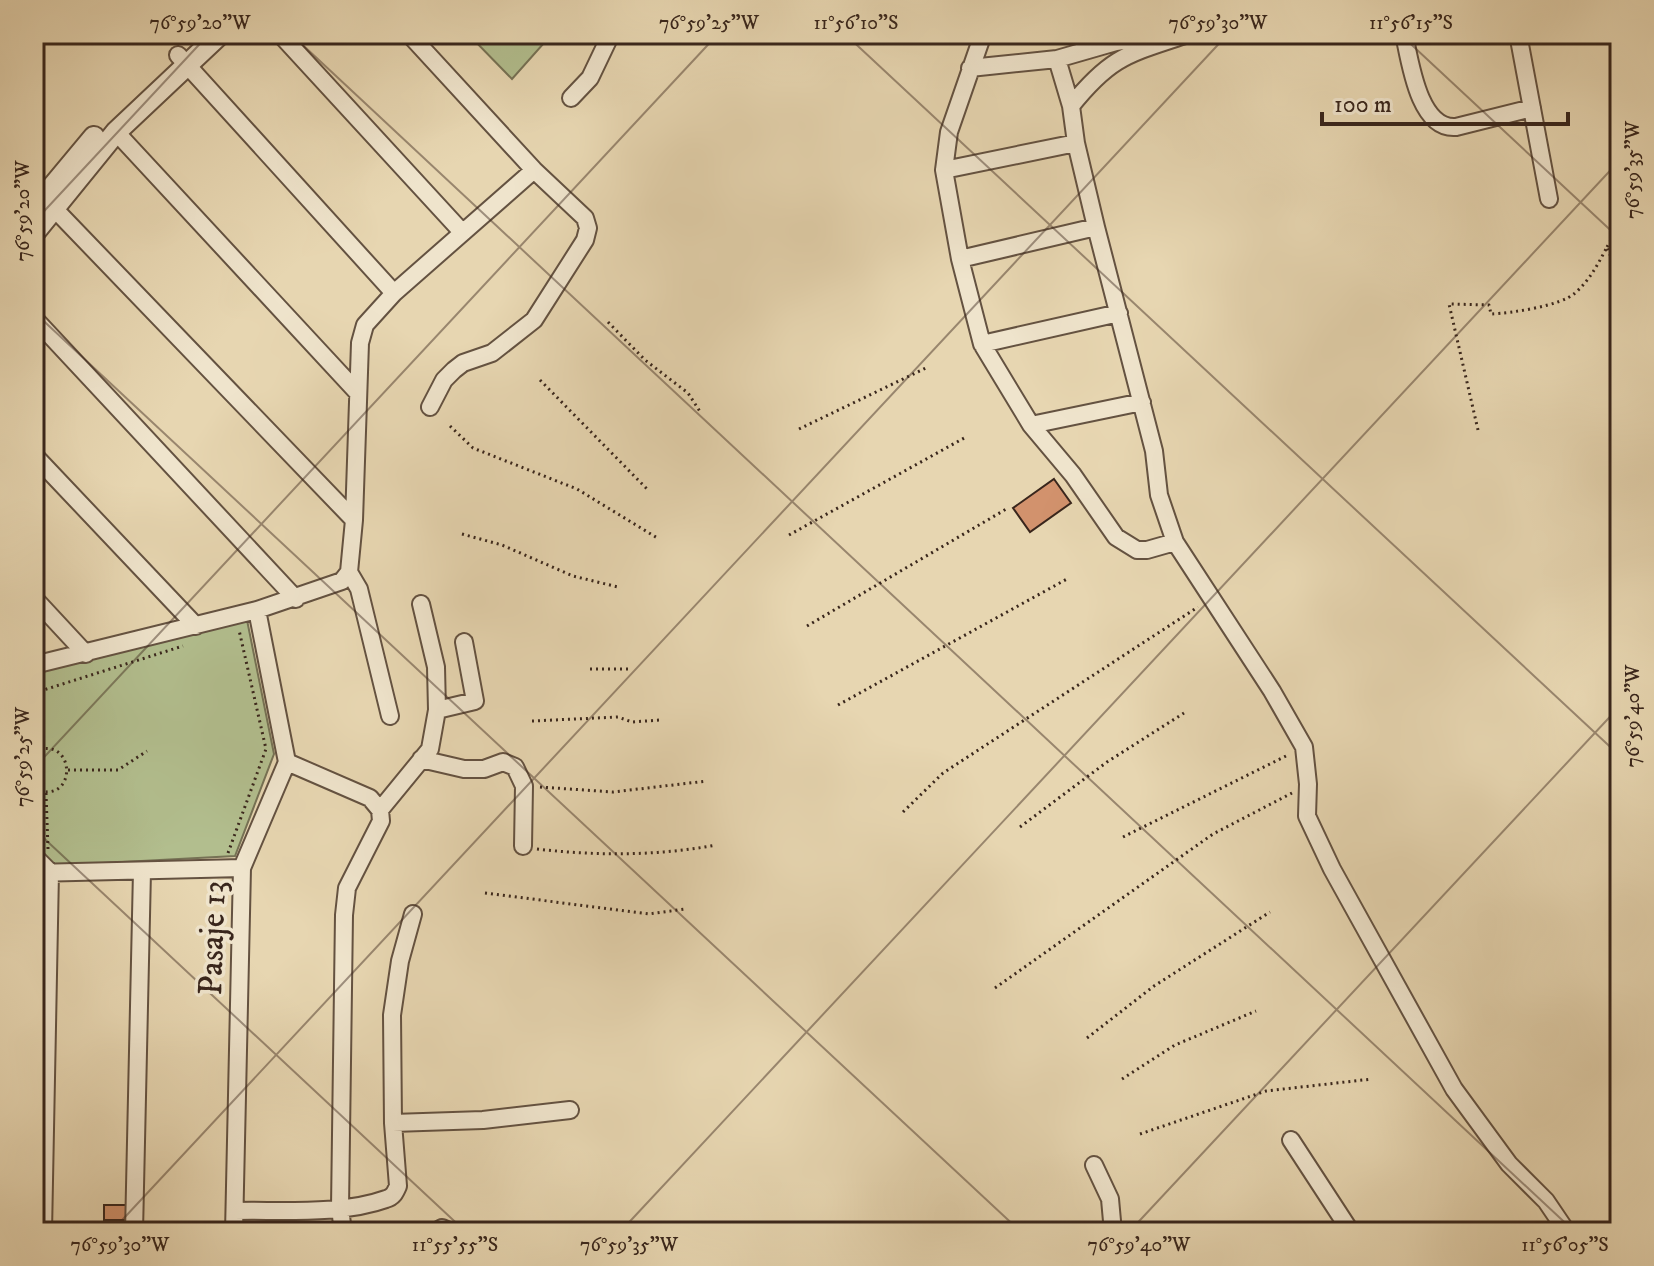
<svg xmlns="http://www.w3.org/2000/svg" width="1654" height="1266" font-family="'IM FELL DW Pica',serif">
  <rect width="100%" height="100%" fill="#e7d6b1"/>
  <filter id="stains"><feTurbulence type="fractalNoise" baseFrequency=".0025" numOctaves="4"/><feColorMatrix values="0 0 0 0 .2 0 0 0 0 .09 0 0 0 0 .02 0 0 0 .5 -.17"/></filter>
  <radialGradient id="worn" r=".72"><stop offset=".6" stop-color="#630" stop-opacity="0"/><stop offset="1" stop-color="#630" stop-opacity=".3"/></radialGradient>
  <path fill="#b2be8e" stroke="#767255" stroke-width="2" d="M468 34H552L512 79Z
    M247 620 274 754 235 856 47 866 34 852V671Z"/>
  <path fill="#d2926d" stroke="#39261c" stroke-width="2" d="M1054 479 1071 503 1030 532 1013 508Z
    M104 1205H129V1220H104Z"/>
  <g fill="none" stroke-linecap="round" stroke-linejoin="round">
    <defs>
      <path id="minor" d="M280 34 462 232
        M409 34 534 170 585 218 588 228 585 240 534 320 492 353 463 363 454 370 444 380 430 407
        M983 34 949 132 944 170 960 259 982 344 1031 425 1073 475 1116 537 1137 550H1147L1175 542
        M1404 34C1410 62 1419 130 1456 127L1532 108
        M1518 34 1549 199
        M178 55 394 293
        M1057 59 1071 106 1076 143 1096 227 1154 451 1159 495 1175 542 1272 691 1304 747 1308 784 1307 816 1332 869 1454 1089 1509 1164 1546 1201 1567 1232
        M970 68 1057 59 1116 42 1164 34
        M571 98 590 78 611 34
        M1071 106C1112 55 1129 54 1188 34
        M116 132 358 393
        M944 170 1076 143
        M47 201 354 520
        M960 259 1096 227
        M34 318 296 599
        M982 344 1119 313
        M1031 425 1142 402
        M34 455 196 626
        M349 572 359 589 390 716
        M34 598 86 654
        M34 665 257 610 342 581 349 572 354 520 360 343 365 325 394 293 534 170
        M437 710 475 701 464 642
        M421 759 464 769H484L503 762 515 767 524 786 523 846
        M287 762 370 798 380 810 381 821 347 888 344 915 340 1208 343 1232
        M380 810 430 749 437 710 436 667 421 604
        M34 856 50 872 43 1232
        M34 873 242 868
        M393 1123 483 1120 570 1110
        M1291 1140 1351 1232
        M1094 1165 1110 1199 1113 1232
        M235 1211C281 1210 342 1215 386 1199 393 1197 395 1193 398 1186L393 1123 392 1015 400 961 413 914
        M134 1232 142 871
        M234 1232 242 868 287 762 257 610
        M435 1232 442 1228 451 1232"/>
      <path id="tertiary" d="M34 209 94 137
        M34 233 116 132 220 34"/>
    </defs>
    <use href="#minor" stroke="#645241" stroke-width="20"/>
    <use href="#tertiary" stroke="#645241" stroke-width="24"/>
    <path stroke="#39261c" stroke-width="3" stroke-dasharray="2 4" stroke-linecap="butt" d="M1607 247 1620 224
      M608 322 645 360 688 393 701 413
      M540 380 649 491
      M450 426 473 448 577 489 659 539
      M799 429 928 367
      M1478 430 1449 304 1489 305 1491 314C1511 313 1561 306 1575 293 1590 280 1598 264 1607 247L1620 280
      M462 534 502 545 573 576 618 587
      M789 535 966 437
      M807 626 1008 508
      M590 669H629
      M34 693 183 646
      M838 705 1067 579
      M532 721 618 717 632 722 660 720
      M34 751C77 734 78 807 34 789
      M68 770H118L147 751
      M540 787 613 792 707 781
      M46 793 48 849
      M903 812 943 773 1198 607
      M1020 827 1107 762 1184 713
      M1123 837 1288 755
      M537 849C597 856 657 856 716 845
      M228 853 266 749 239 630
      M485 893 649 914 685 909
      M995 988 1213 834 1292 793
      M1087 1038 1154 986 1270 912
      M1122 1079 1175 1045 1256 1011
      M1140 1134 1266 1091 1372 1079"/>
    <use href="#minor" stroke="#efe4cc" stroke-width="16"/>
    <use href="#tertiary" stroke="#efe4cc" stroke-width="20"/>
  </g>
  <path fill="none" stroke="#39261c" stroke-width="2" stroke-opacity="0.45" d="M291 34 1575 1232M845 34 1620 756M1400 34 1620 239M34 222 209 34M34 312 1021 1232M34 768 718 34M34 829 466 1232M111 1232 1228 34M620 1232 1620 160M1129 1232 1620 706"/>
  <g text-anchor="middle" stroke-width="7" stroke-linejoin="round" paint-order="stroke">
    <g font-size="34" fill="#39261c" stroke="#efe4cc">
      <text transform="translate(211 938) rotate(-88)" y="12">Pasaje 13</text>
    </g>
  </g>
  <rect width="1654" height="1266" fill="none" stroke="#e7d6b1" stroke-width="88"/>
  <path d="M1322 112v12h246v-12" fill="none" stroke="#39261c" stroke-width="4"/>
  <text x="1334" y="112" font-size="24" fill="#39261c" stroke="#efe4cc" stroke-width="6" paint-order="stroke">100 m</text>
  <rect x="44" y="44" width="1566" height="1178" fill="none" stroke="#39261c" stroke-width="3"/>
  <g font-size="20" text-anchor="middle" fill="#39261c">
    <text x="200" y="29">76°59'20"W</text>
    <text x="709" y="29">76°59'25"W</text>
    <text x="856" y="29">11°56'10"S</text>
    <text x="1218" y="29">76°59'30"W</text>
    <text x="1411" y="29">11°56'15"S</text>
    <text transform="translate(1632 170) rotate(-90)" y="7">76°59'35"W</text>
    <text transform="translate(22 211) rotate(-90)" y="7">76°59'20"W</text>
    <text transform="translate(1632 716) rotate(-90)" y="7">76°59'40"W</text>
    <text transform="translate(22 757) rotate(-90)" y="7">76°59'25"W</text>
    <text x="120" y="1251">76°59'30"W</text>
    <text x="455" y="1251">11°55'55"S</text>
    <text x="629" y="1251">76°59'35"W</text>
    <text x="1139" y="1251">76°59'40"W</text>
    <text x="1565" y="1251">11°56'05"S</text>
  </g>
  <rect width="100%" height="100%" filter="url(#stains)"/>
  <rect width="100%" height="100%" fill="url(#worn)"/>
</svg>
